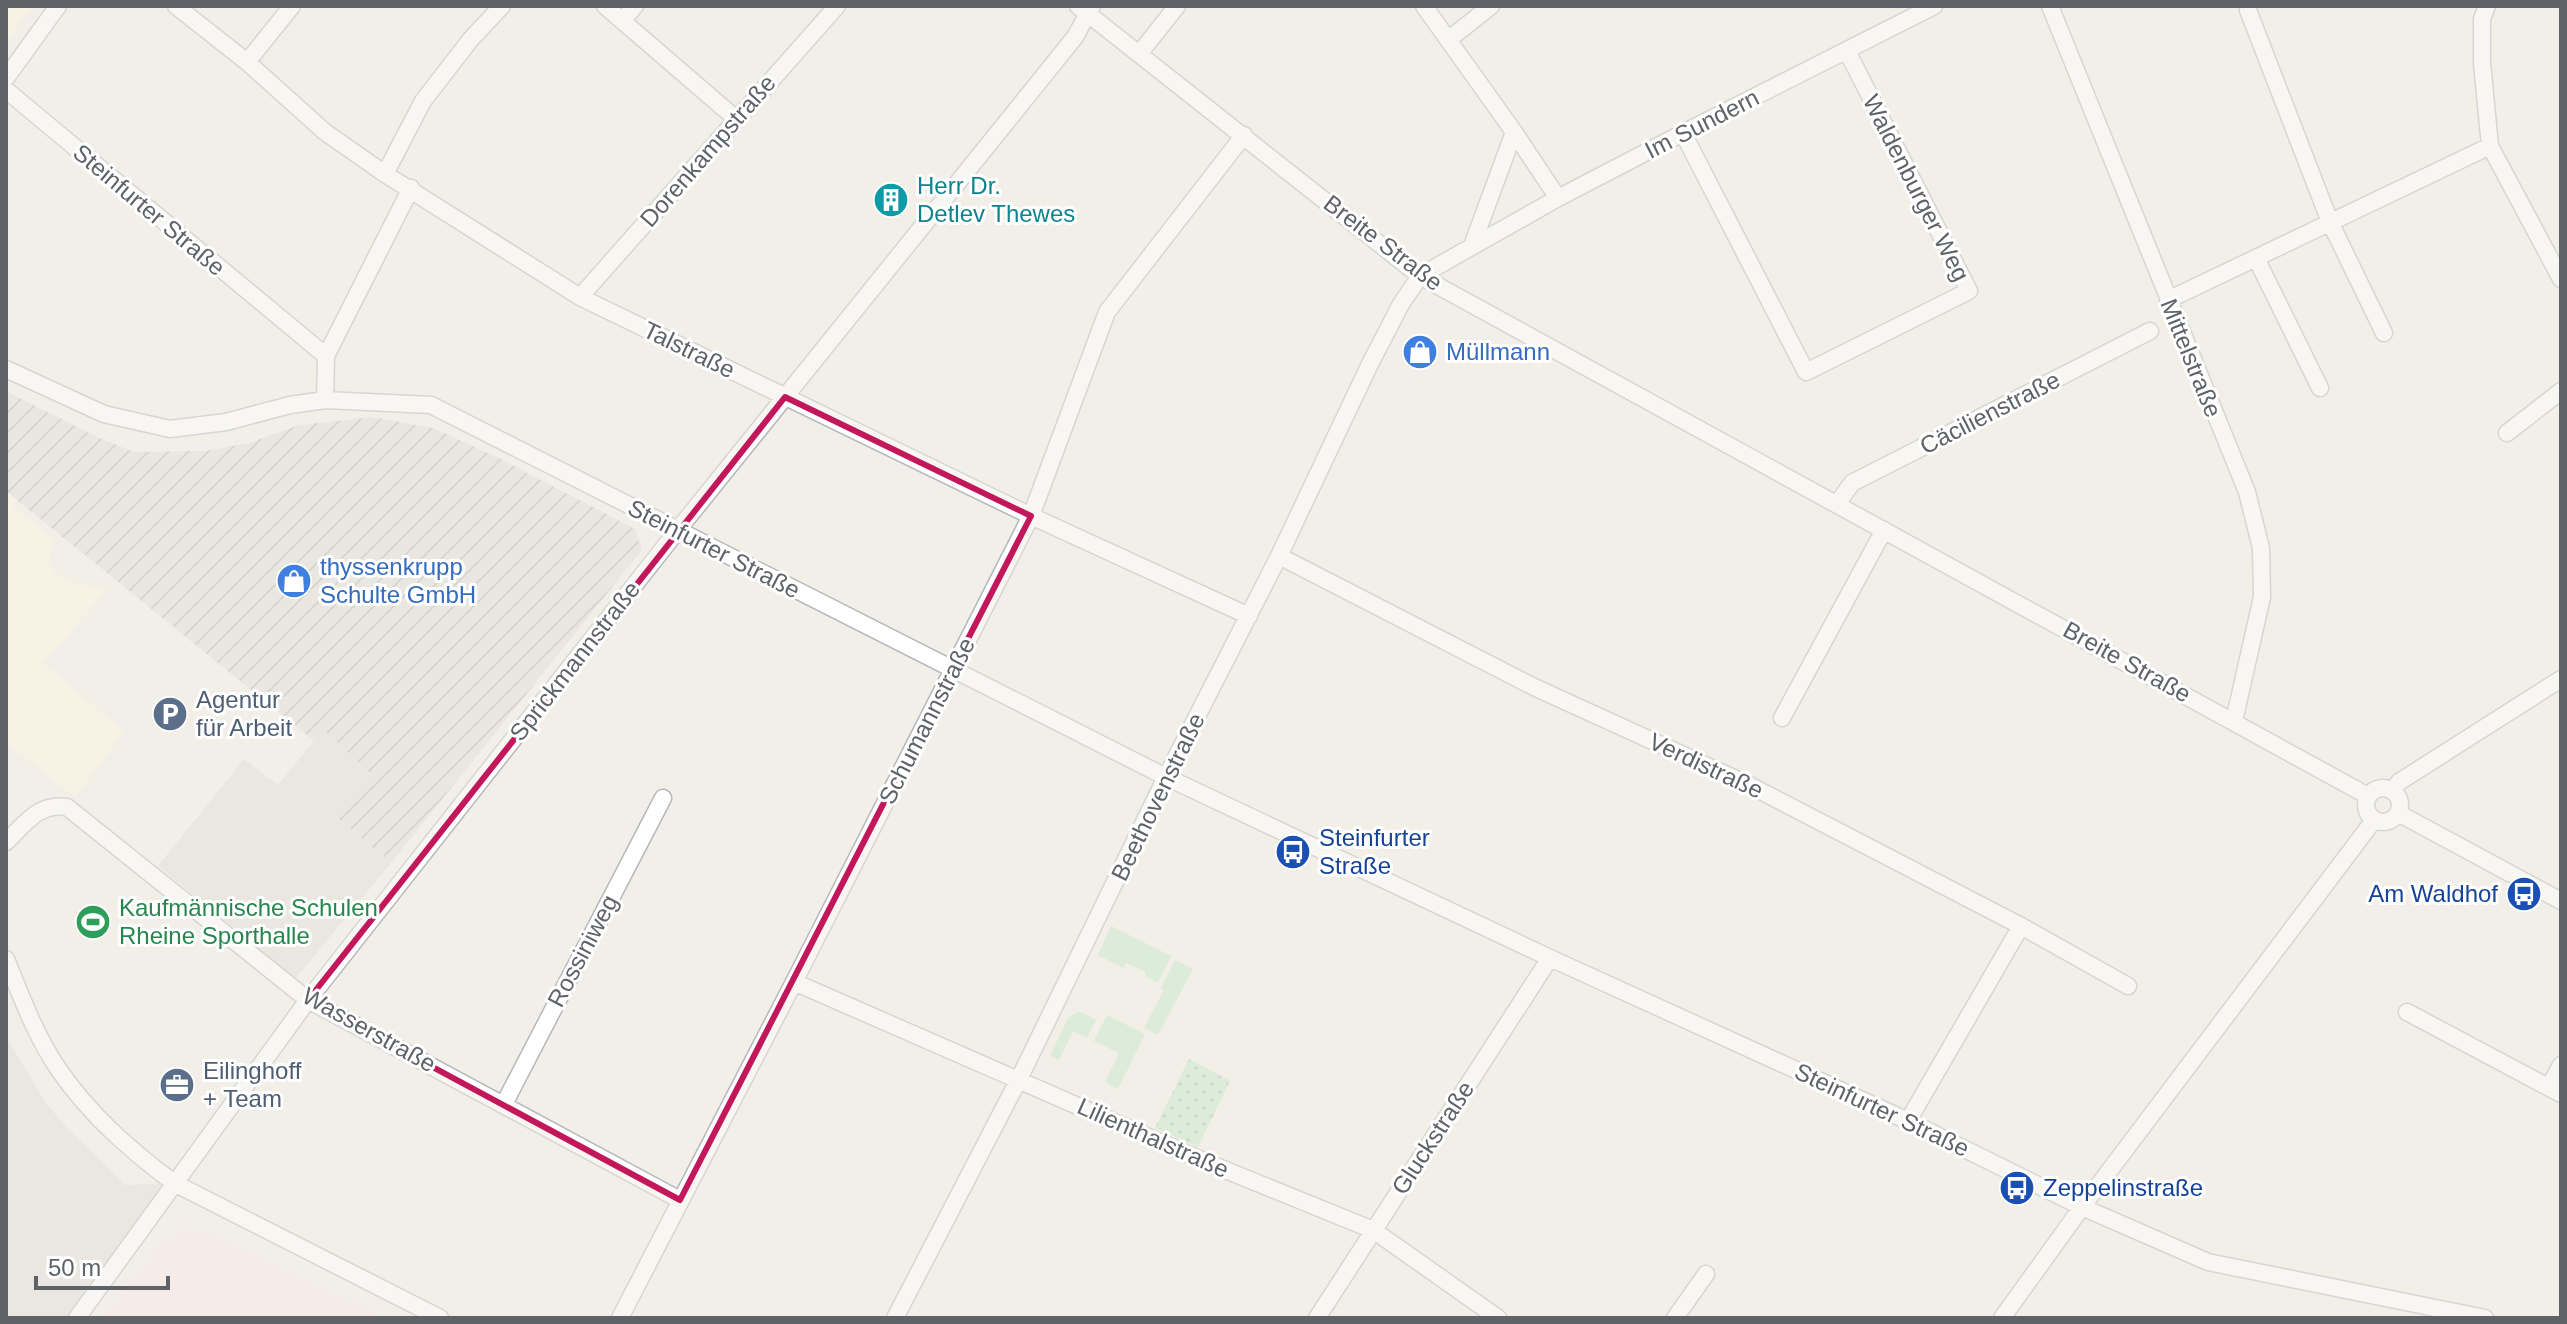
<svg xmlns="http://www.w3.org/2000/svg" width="2567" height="1324" font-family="Helvetica,sans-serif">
  <defs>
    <pattern id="industrial-furrows" width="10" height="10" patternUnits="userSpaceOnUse" patternTransform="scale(2)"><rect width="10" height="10" fill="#e0deda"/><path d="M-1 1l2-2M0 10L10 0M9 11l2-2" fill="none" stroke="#b9b8b5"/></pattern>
    <pattern id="park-dots" width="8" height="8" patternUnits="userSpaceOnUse" patternTransform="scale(2)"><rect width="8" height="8" fill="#c5e8c5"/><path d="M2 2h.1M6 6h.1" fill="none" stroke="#a3c0a4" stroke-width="1.8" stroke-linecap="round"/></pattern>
  </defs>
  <rect width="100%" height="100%" fill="#f1efe8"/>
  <path fill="#fef7e0" d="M6 6H32L6 43Z
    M6 491 16 500 12 506 51 537 53 543 48 562 55 573 76 584 101 587 106 591 43 663 124 732 75 797 6 742Z"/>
  <path fill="url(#industrial-furrows)" d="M6 391 95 436 134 452 205 451 249 443 299 425 372 417 433 428 501 459 635 529 642 550 391 863 336 817 371 774 323 731 314 741 6 491Z"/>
  <path fill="#e1ded6" d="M323 730 371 774 336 818 391 863 295 979 158 866 244 759 278 785Z
    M6 1037 44 1100 66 1127 125 1185 174 1183 77 1318H6Z"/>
  <path fill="#fce8e6" d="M185 1230 208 1233 388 1318H103L159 1246 171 1236Z"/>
  <path fill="#c5e8c5" d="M1111 926 1171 956 1158 983 1145 976 1146 972 1126 963 1123 968 1098 955Z
    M1175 960 1193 969 1158 1035 1144 1028 1164 990 1161 988Z
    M1079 1011 1096 1020 1087 1038 1073 1031 1059 1060 1050 1056 1068 1018Z
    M1107 1015 1145 1034 1118 1089 1105 1082 1119 1053 1094 1041Z"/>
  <path fill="url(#park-dots)" d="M1189 1059 1230 1081 1198 1147 1155 1128Z"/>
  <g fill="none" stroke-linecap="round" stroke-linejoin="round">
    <defs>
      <path id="minor" d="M176 6 247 62 325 132 385 174 580 297 1031 516 1249 616
        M605 6 735 118
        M1078 6 1420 276 2368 796
        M1424 6 1514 132 1558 198
        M2050 6 2247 492 2261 548 2262 597 2234 721
        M2487 6 2482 19V63L2490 146 2561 279
        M2248 10 2330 222 2384 333
        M622 21 635 6
        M1448 40 1491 6
        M1139 54 1177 6
        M247 62 292 6
        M6 78 58 6
        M6 90 326 356 325 400 431 405 1166 777 1550 958 1908 1121 2082 1207 2208 1262 2485 1318
        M1683 133 1806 372 1969 291 1847 51
        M385 174 423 101 471 39 502 6
        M1472 246 1514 132
        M2256 258 2320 388
        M580 297 837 6
        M2168 300 2490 146
        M326 356 411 188
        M6 369 104 414 170 429 226 422 290 405 325 400
        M2507 433 2561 391
        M1837 504 1852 483 2150 331
        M1279 556 1534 687 1749 785 2021 926 2128 986
        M1782 718 1884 530
        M2366 805a17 17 0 1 1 34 0a17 17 0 1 1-34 0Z
        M2393 791 2399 782 2561 679
        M2398 813 2561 901
        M6 842C26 823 38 803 67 807L308 1000 680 1200
        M6 959C21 996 36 1037 59 1070 90 1115 130 1150 174 1183L440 1318
        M794 982 1201 1160 1373 1230 1498 1318
        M2407 1012 2561 1094
        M2549 1087 2561 1065
        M504 1104 663 798
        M1908 1121 2021 926
        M77 1318 308 1000 677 531 1075 37 1092 6
        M620 1318 794 982 1031 516 1107 312 1244 135
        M895 1318 1019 1079 1166 777 1279 556 1369 366 1401 304 1420 276 1558 198 1683 133 1934 6
        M1317 1318 1550 958
        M1675 1318 1706 1274
        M2002 1318 2082 1207 2374 820"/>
    </defs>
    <use href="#minor" stroke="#b5b8bc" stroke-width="19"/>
    <use href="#minor" stroke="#fff" stroke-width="16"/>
  </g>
  <path d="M0 0H2567V1324H0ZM785 397 1031 516 680 1200 308 1000Z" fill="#f1efe8" fill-opacity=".55" fill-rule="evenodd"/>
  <path fill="none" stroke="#c2185b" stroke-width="6" stroke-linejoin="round" d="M785 397 1031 516 680 1200 308 1000Z"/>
  <defs>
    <symbol id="building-disc" viewBox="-11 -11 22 22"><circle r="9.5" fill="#0f9aa8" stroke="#fff"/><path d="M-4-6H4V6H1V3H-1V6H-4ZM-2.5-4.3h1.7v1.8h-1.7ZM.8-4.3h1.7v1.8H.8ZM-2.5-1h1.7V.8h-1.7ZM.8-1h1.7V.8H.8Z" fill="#fff"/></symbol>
    <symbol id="shop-disc" viewBox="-11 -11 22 22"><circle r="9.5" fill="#3f7fe0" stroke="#fff"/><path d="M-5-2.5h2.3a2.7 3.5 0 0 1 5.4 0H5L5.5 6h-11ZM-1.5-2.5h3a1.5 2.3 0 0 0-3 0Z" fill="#fff"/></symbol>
    <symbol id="parking-disc" viewBox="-11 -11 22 22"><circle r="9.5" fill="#5c6f8a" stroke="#fff"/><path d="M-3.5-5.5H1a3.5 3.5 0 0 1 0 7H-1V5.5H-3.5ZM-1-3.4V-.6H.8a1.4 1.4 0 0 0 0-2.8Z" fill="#fff"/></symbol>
    <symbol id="bus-disc" viewBox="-11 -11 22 22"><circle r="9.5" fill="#1a4fb4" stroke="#fff"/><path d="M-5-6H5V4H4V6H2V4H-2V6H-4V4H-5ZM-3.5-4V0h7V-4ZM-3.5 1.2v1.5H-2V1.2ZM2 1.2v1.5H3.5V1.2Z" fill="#fff"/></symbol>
    <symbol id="stadium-disc" viewBox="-11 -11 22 22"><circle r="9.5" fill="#2e9e5b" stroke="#fff"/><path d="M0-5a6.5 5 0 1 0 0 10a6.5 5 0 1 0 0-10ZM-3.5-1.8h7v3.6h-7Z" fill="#fff"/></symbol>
    <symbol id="office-disc" viewBox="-11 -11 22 22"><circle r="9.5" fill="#5c6f8a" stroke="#fff"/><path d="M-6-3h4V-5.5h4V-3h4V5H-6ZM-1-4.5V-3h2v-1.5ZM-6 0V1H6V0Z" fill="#fff"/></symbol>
  </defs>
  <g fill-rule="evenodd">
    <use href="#building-disc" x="871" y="180" width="40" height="40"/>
    <use href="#shop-disc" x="1400" y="332" width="40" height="40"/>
    <use href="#shop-disc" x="274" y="561" width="40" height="40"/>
    <use href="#parking-disc" x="150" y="694" width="40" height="40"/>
    <use href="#bus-disc" x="1273" y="832" width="40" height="40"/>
    <use href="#bus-disc" x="2504" y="874" width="40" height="40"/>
    <use href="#stadium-disc" x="73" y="902" width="40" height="40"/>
    <use href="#office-disc" x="157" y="1065" width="40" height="40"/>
    <use href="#bus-disc" x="1997" y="1168" width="40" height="40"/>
  </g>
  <g text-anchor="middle" stroke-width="6" stroke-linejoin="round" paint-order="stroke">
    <g font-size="24" fill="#5f6368" stroke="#fff">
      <text transform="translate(1702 124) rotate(-27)" y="8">Im Sundern</text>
      <text transform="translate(708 151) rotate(-49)" y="8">Dorenkampstraße</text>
      <text transform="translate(1916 188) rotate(63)" y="8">Waldenburger Weg</text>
      <text transform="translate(149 210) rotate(40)" y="8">Steinfurter Straße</text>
      <text transform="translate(1383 243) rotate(37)" y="8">Breite Straße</text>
      <text transform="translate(689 350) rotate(26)" y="8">Talstraße</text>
      <text transform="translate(2191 358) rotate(68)" y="8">Mittelstraße</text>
      <text transform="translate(1990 413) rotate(-27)" y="8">Cäcilienstraße</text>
      <text transform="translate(714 549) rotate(27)" y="8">Steinfurter Straße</text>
      <text transform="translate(575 661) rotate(-52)" y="8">Sprickmannstraße</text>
      <text transform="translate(2127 662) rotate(29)" y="8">Breite Straße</text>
      <text transform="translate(927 721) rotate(-63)" y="8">Schumannstraße</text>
      <text transform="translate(1706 766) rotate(25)" y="8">Verdistraße</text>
      <text transform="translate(1158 797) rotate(-64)" y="8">Beethovenstraße</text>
      <text transform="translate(583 951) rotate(-62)" y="8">Rossiniweg</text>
      <text transform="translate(369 1030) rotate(29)" y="8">Wasserstraße</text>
      <text transform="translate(1882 1110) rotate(25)" y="8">Steinfurter Straße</text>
      <text transform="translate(1153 1138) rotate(24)" y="8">Lilienthalstraße</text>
      <text transform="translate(1433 1138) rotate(-57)" y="8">Gluckstraße</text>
    </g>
    <g font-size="24" fill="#0d838f" stroke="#fff" text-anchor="start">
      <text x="917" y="194">Herr Dr.<tspan x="917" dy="28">Detlev Thewes</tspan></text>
    </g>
    <g font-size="24" fill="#366cbe" stroke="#fff" text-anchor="start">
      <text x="1446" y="360">Müllmann</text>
      <text x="320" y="575">thyssenkrupp<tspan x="320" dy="28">Schulte GmbH</tspan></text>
    </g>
    <g font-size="24" fill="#4e5e75" stroke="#fff" text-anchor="start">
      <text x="196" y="708">Agentur<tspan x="196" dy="28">für Arbeit</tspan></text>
      <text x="203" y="1079">Eilinghoff<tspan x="203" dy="28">+ Team</tspan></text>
    </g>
    <g font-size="24" fill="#164399" stroke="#fff" text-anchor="start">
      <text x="1319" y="846">Steinfurter<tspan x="1319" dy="28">Straße</tspan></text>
      <text x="2498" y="902" text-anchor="end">Am Waldhof</text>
      <text x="2043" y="1196">Zeppelinstraße</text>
    </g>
    <g font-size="24" fill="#27864d" stroke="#fff" text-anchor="start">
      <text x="119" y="916">Kaufmännische Schulen<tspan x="119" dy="28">Rheine Sporthalle</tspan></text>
    </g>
  </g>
  <rect width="2567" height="1324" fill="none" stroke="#5f6368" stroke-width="16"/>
  <path d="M36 1276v12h132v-12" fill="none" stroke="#5f6368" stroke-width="4"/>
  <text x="48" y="1276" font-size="24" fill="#5f6368" stroke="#ffffff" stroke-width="6" paint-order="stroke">50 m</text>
</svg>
